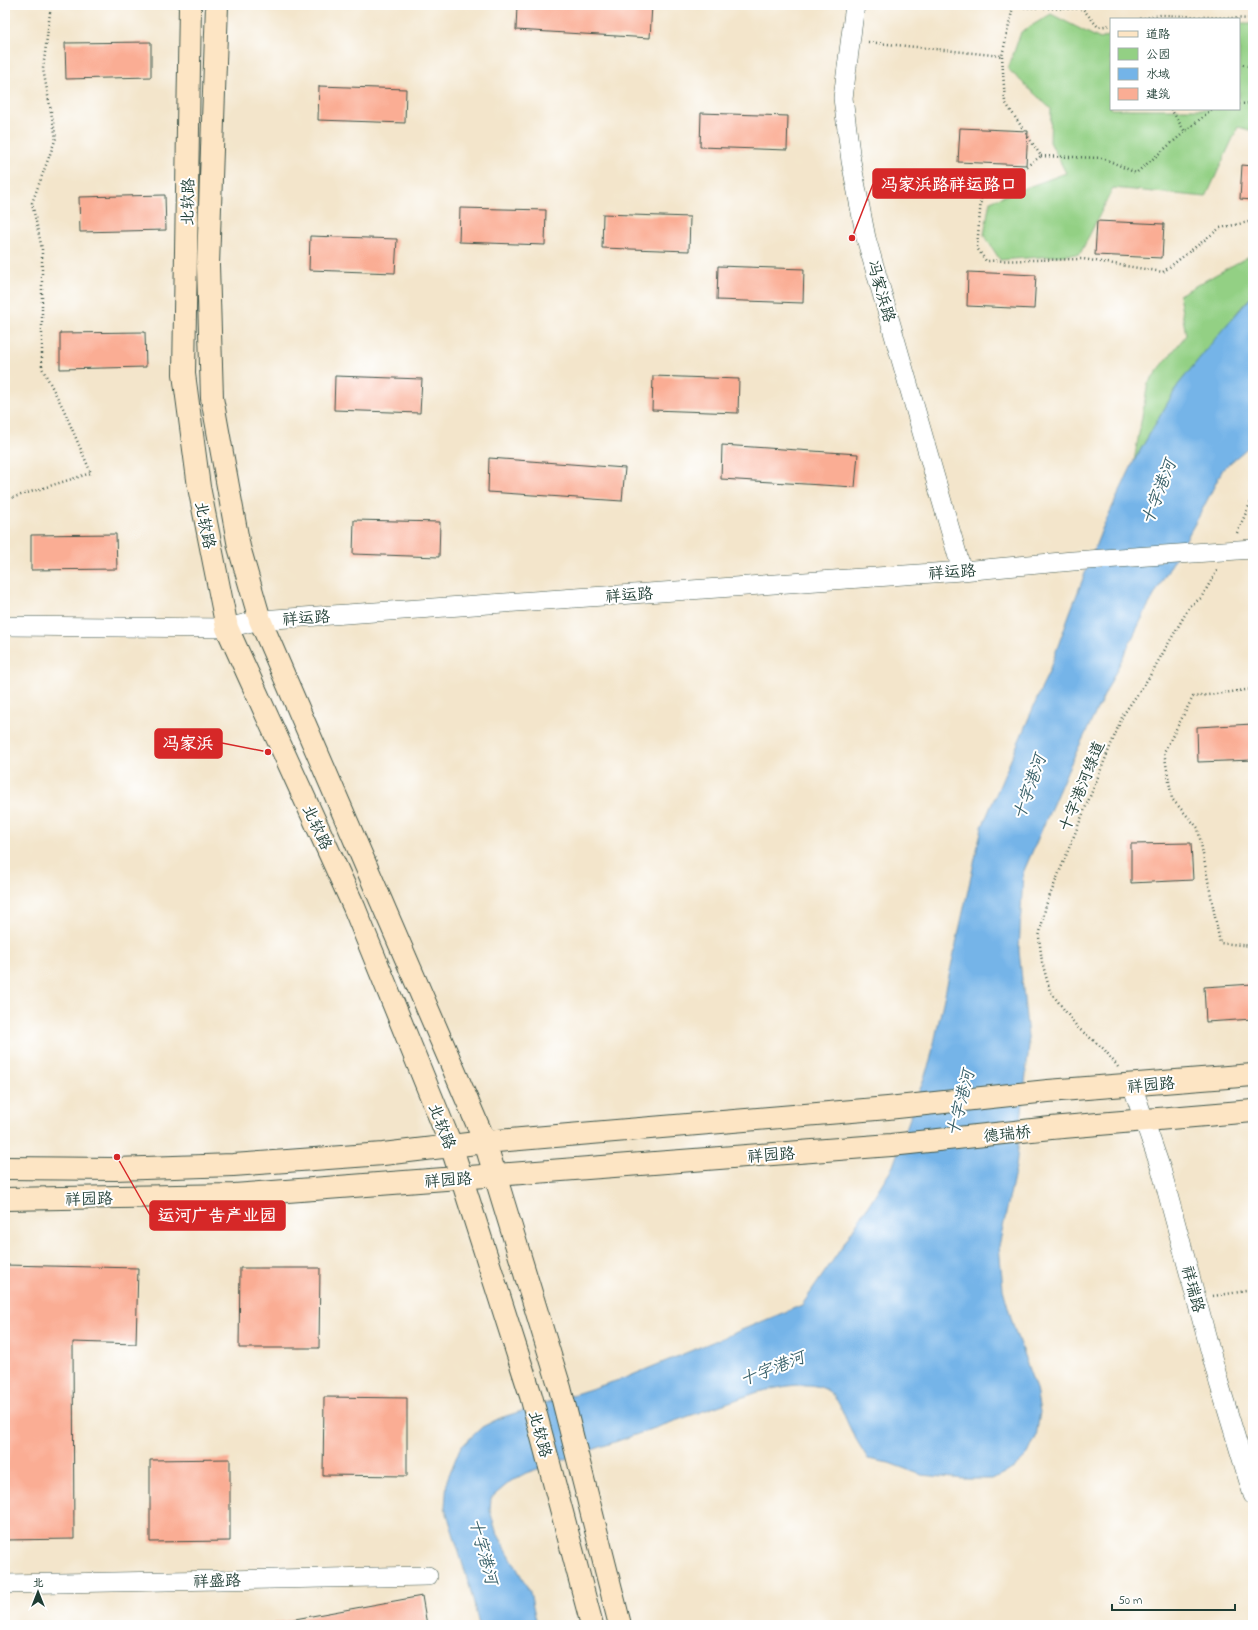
<svg xmlns="http://www.w3.org/2000/svg" width="1258" height="1630" font-family="'Indie Flower','LXGW WenKai TC',sans-serif">
  <rect width="100%" height="100%" fill="#fff"/>
  <filter id="ink" filterUnits="userSpaceOnUse"><feTurbulence type="fractalNoise" baseFrequency=".025" numOctaves="2"/><feDisplacementMap in="SourceGraphic" scale="8" xChannelSelector="R" yChannelSelector="G"/><feConvolveMatrix kernelMatrix="1 2 1 2 8 2 1 2 1" color-interpolation-filters="sRGB"/></filter>
  <filter id="wash" filterUnits="userSpaceOnUse"><feTurbulence type="fractalNoise" baseFrequency=".012" numOctaves="4" result="noise"/><feDisplacementMap in="SourceGraphic" scale="16" xChannelSelector="R" yChannelSelector="G"/><feGaussianBlur stdDeviation="0.9" result="paint"/><feColorMatrix in="noise" values="0 0 0 0 0 0 0 0 0 0 0 0 0 0 0 0 0 1.4 0 .05"/><feComposite in="paint" operator="in"/></filter>
  <g filter="url(#wash)">
    <rect width="100%" height="100%" fill="#f3e5cb"/>
    <path fill="#93d084" stroke="#59865c" d="M1051 14 1100 39 1111 35V109H1239V23H1253V131L1238 127 1206 197 1113 188 1080 254 1000 260 984 235 990 201 1066 173 1050 142 1051 109 1008 69 1021 32Z
      M1253 254V295L1244 304 1178 385 1134 461 1148 383 1186 335 1179 295Z"/>
    <path fill="#74b4e8" stroke="#4a788e" d="M1253 295V443L1223 469 1198 518 1147 608 1069 767 1023 873 1019 951 1029 1046 1016 1167 999 1246 1003 1289 1014 1328 1036 1389 1040 1412 1036 1437 1028 1454 1014 1468 992 1479H964L922 1475 889 1463 868 1459C862 1449 856 1440 851 1430 844 1417 839 1396 825 1389 806 1380 777 1388 758 1392L526 1473 511 1481 491 1498 490 1511 496 1531 530 1592 537 1625H479L470 1588 445 1507 447 1480 460 1448 482 1427 500 1418 625 1378 802 1305 840 1250 893 1166 930 1061 982 827 1049 671 1069 615 1102 529 1134 461 1178 385 1223 329Z"/>
    <g id="blocks">
      <path fill="#faad94" d="M517 5H652L650 38 516 30Z
        M151 42V77L66 79 65 43Z
        M319 86 406 89 405 123 318 120Z
        M701 113 788 116 787 150 700 147Z
        M960 128 1028 131 1026 165 958 162Z
        M1242 165 1253 166V200L1240 199Z
        M165 195 166 230 80 232 79 197Z
        M460 208 546 210 545 245 459 242Z
        M603 214 690 217 689 251 602 248Z
        M1097 221 1164 224 1162 258 1095 255Z
        M310 236 397 239 395 273 309 270Z
        M718 266 804 269 803 303 717 300Z
        M968 272 1036 275 1034 309 967 306Z
        M145 332 146 367 60 369V333Z
        M335 376 422 379 420 413 334 410Z
        M653 376 739 379 738 413 652 410Z
        M722 445 858 454 855 487 721 479Z
        M489 458 625 468 622 501 488 492Z
        M354 520 440 522 439 557 353 554Z
        M116 534 117 569 31 570V535Z
        M1253 724V760L1198 762 1197 727Z
        M1191 843 1193 880 1131 883V844Z
        M1253 984V1019L1206 1022 1204 987Z
        M5 1265 138 1268 136 1344 73 1342 74 1539 5 1540Z
        M240 1268H320L319 1348H239Z
        M324 1397 407 1398V1476L323 1475Z
        M230 1459V1541L150 1542V1460Z
        M422 1596 427 1625H273V1623Z"/>
    </g>
  </g>
  <g filter="url(#ink)">
    <use href="#blocks" fill-opacity="0" stroke="#3f564b" stroke-width="1"/>
    <g fill="none" stroke-linecap="round" stroke-linejoin="round">
      <defs>
        <path id="street" d="M855 5 843 98 851 161 866 238 962 571
          M5 626 227 628 260 620 962 571 1073 561 1253 549
          M1132 1085 1161 1169 1219 1383 1253 1495
          M5 1584 428 1576"/>
        <path id="secondary" d="M190 5 184 374 199 487 227 628 354 907 451 1145 531 1396 592 1625
          M217 5 208 265 212 398 239 547 260 620 485 1142 560 1388 620 1625
          M5 1168 115 1169 233 1165 383 1154 485 1142 888 1108 1048 1091 1253 1075
          M5 1199 234 1195 891 1145 1051 1128 1253 1111"/>
      </defs>
      <use href="#street" stroke="#3f564b" stroke-width="20"/>
      <use href="#secondary" stroke="#3f564b" stroke-width="24"/>
      <path stroke="#3f564b" stroke-width="2.5" stroke-dasharray="1 3" stroke-linecap="butt" d="M1140 19 1161 15 1253 19
        M868 42 1002 56 1013 7 1083 9 1098 27 1111 25
        M1002 56 1005 102 1041 156 981 199 977 248 986 261 1083 259 1163 272 1220 228 1253 221
        M1239 64 1253 67
        M1239 104 1253 103
        M1171 109 1185 132
        M1041 156 1103 158 1136 173 1212 109
        M5 500 91 473 63 408 42 368V249L32 203 56 138 43 69 51 5
        M1237 533 1253 497
        M1253 689 1193 697 1164 752 1172 799 1198 828 1220 943 1253 946
        M1118 1067 1104 1049 1078 1028 1050 991 1042 962 1039 937 1046 905 1123 715 1148 679 1190 606 1201 598 1218 569
        M1213 1296 1253 1290"/>
      <use href="#street" stroke="#fff" stroke-width="19"/>
      <use href="#secondary" stroke="#fde5c4" stroke-width="22"/>
    </g>
  </g>
  <g text-anchor="middle" stroke-width="4" stroke-linejoin="round" paint-order="stroke">
    <g font-size="16" fill="#1f3d34" stroke="#fff">
      <text transform="translate(187 202) rotate(-89)" y="6">北软路</text>
      <text transform="translate(882 291) rotate(74)" y="6">冯家浜路</text>
      <text transform="translate(206 525) rotate(79)" y="6">北软路</text>
      <text transform="translate(952 571) rotate(-4)" y="6">祥运路</text>
      <text transform="translate(629 594) rotate(-4)" y="6">祥运路</text>
      <text transform="translate(306 617) rotate(-4)" y="6">祥运路</text>
      <text transform="translate(1081 786) rotate(-68)" y="6">十字港河绿道</text>
      <text transform="translate(318 827) rotate(65)" y="6">北软路</text>
      <text transform="translate(1151 1084) rotate(-5)" y="6">祥园路</text>
      <text transform="translate(443 1126) rotate(69)" y="6">北软路</text>
      <text transform="translate(1007 1133) rotate(-6)" y="6">德瑞桥</text>
      <text transform="translate(771 1154) rotate(-4)" y="6">祥园路</text>
      <text transform="translate(448 1179) rotate(-4)" y="6">祥园路</text>
      <text transform="translate(89 1198) rotate(-1)" y="6">祥园路</text>
      <text transform="translate(1194 1289) rotate(75)" y="6">祥瑞路</text>
      <text transform="translate(541 1434) rotate(75)" y="6">北软路</text>
      <text transform="translate(217 1580) rotate(-1)" y="6">祥盛路</text>
    </g>
    <g font-size="17" font-style="italic" fill="#39616a" stroke="#fff">
      <text transform="translate(1158 492) rotate(-69)" y="6">十字港河</text>
      <text transform="translate(1029 787) rotate(-71)" y="6">十字港河</text>
      <text transform="translate(960 1103) rotate(-76)" y="6">十字港河</text>
      <text transform="translate(772 1368) rotate(-21)" y="6">十字港河</text>
      <text transform="translate(484 1551) rotate(75)" y="6">十字港河</text>
    </g>
  </g>
  <path fill="none" stroke="#d62828" stroke-width="1.5" d="M852 238L873 184M268 752L222 743M117 1157L150 1215"/>
  <g fill="#d62828" stroke="#fff" stroke-width="1.5">
    <circle cx="852" cy="238" r="4"/>
    <circle cx="268" cy="752" r="4"/>
    <circle cx="117" cy="1157" r="4"/>
  </g>
  <g fill="#d62828" stroke="#d62828" stroke-width="1.5">
    <rect x="873" y="169" width="152" height="29" rx="4"/>
    <rect x="155" y="729" width="67" height="29" rx="4"/>
    <rect x="150" y="1201" width="135" height="29" rx="4"/>
  </g>
  <g font-size="17" text-anchor="middle" font-weight="bold" fill="#fff">
    <text x="949" y="190">冯家浜路祥运路口</text>
    <text x="188" y="749">冯家浜</text>
    <text x="217" y="1221">运河广告产业园</text>
  </g>
  <rect width="1258" height="1630" fill="none" stroke="#fff" stroke-width="20"/>
  <rect x="1110" y="18" width="130" height="92" fill="#ffffff" stroke="#a5b1ae"/>
  <rect x="1118" y="31" width="20" height="6" fill="#fde5c4" stroke="#a5b1ae"/>
  <text x="1146" y="38" font-size="12" fill="#1f3d34">道路</text>
  <rect x="1118" y="48" width="20" height="12" fill="#93d084" stroke="#a5b1ae"/>
  <text x="1146" y="58" font-size="12" fill="#1f3d34">公园</text>
  <rect x="1118" y="68" width="20" height="12" fill="#74b4e8" stroke="#a5b1ae"/>
  <text x="1146" y="78" font-size="12" fill="#1f3d34">水域</text>
  <rect x="1118" y="88" width="20" height="12" fill="#faad94" stroke="#a5b1ae"/>
  <text x="1146" y="98" font-size="12" fill="#1f3d34">建筑</text>
  <g transform="translate(38 1592)" stroke="#ffffff" stroke-width="3" paint-order="stroke">
  <path d="M0-3L7 15L0 10L-7 15Z" fill="#1f3d34"/>
  <text y="-6" font-size="11" font-weight="bold" text-anchor="middle" fill="#1f3d34">北</text>
  </g>
  <path d="M1112 1604v6h123v-6" fill="none" stroke="#1f3d34" stroke-width="2"/>
  <text x="1118" y="1604" font-size="12" fill="#1f3d34" stroke="#ffffff" stroke-width="3" paint-order="stroke">50 m</text>
</svg>
